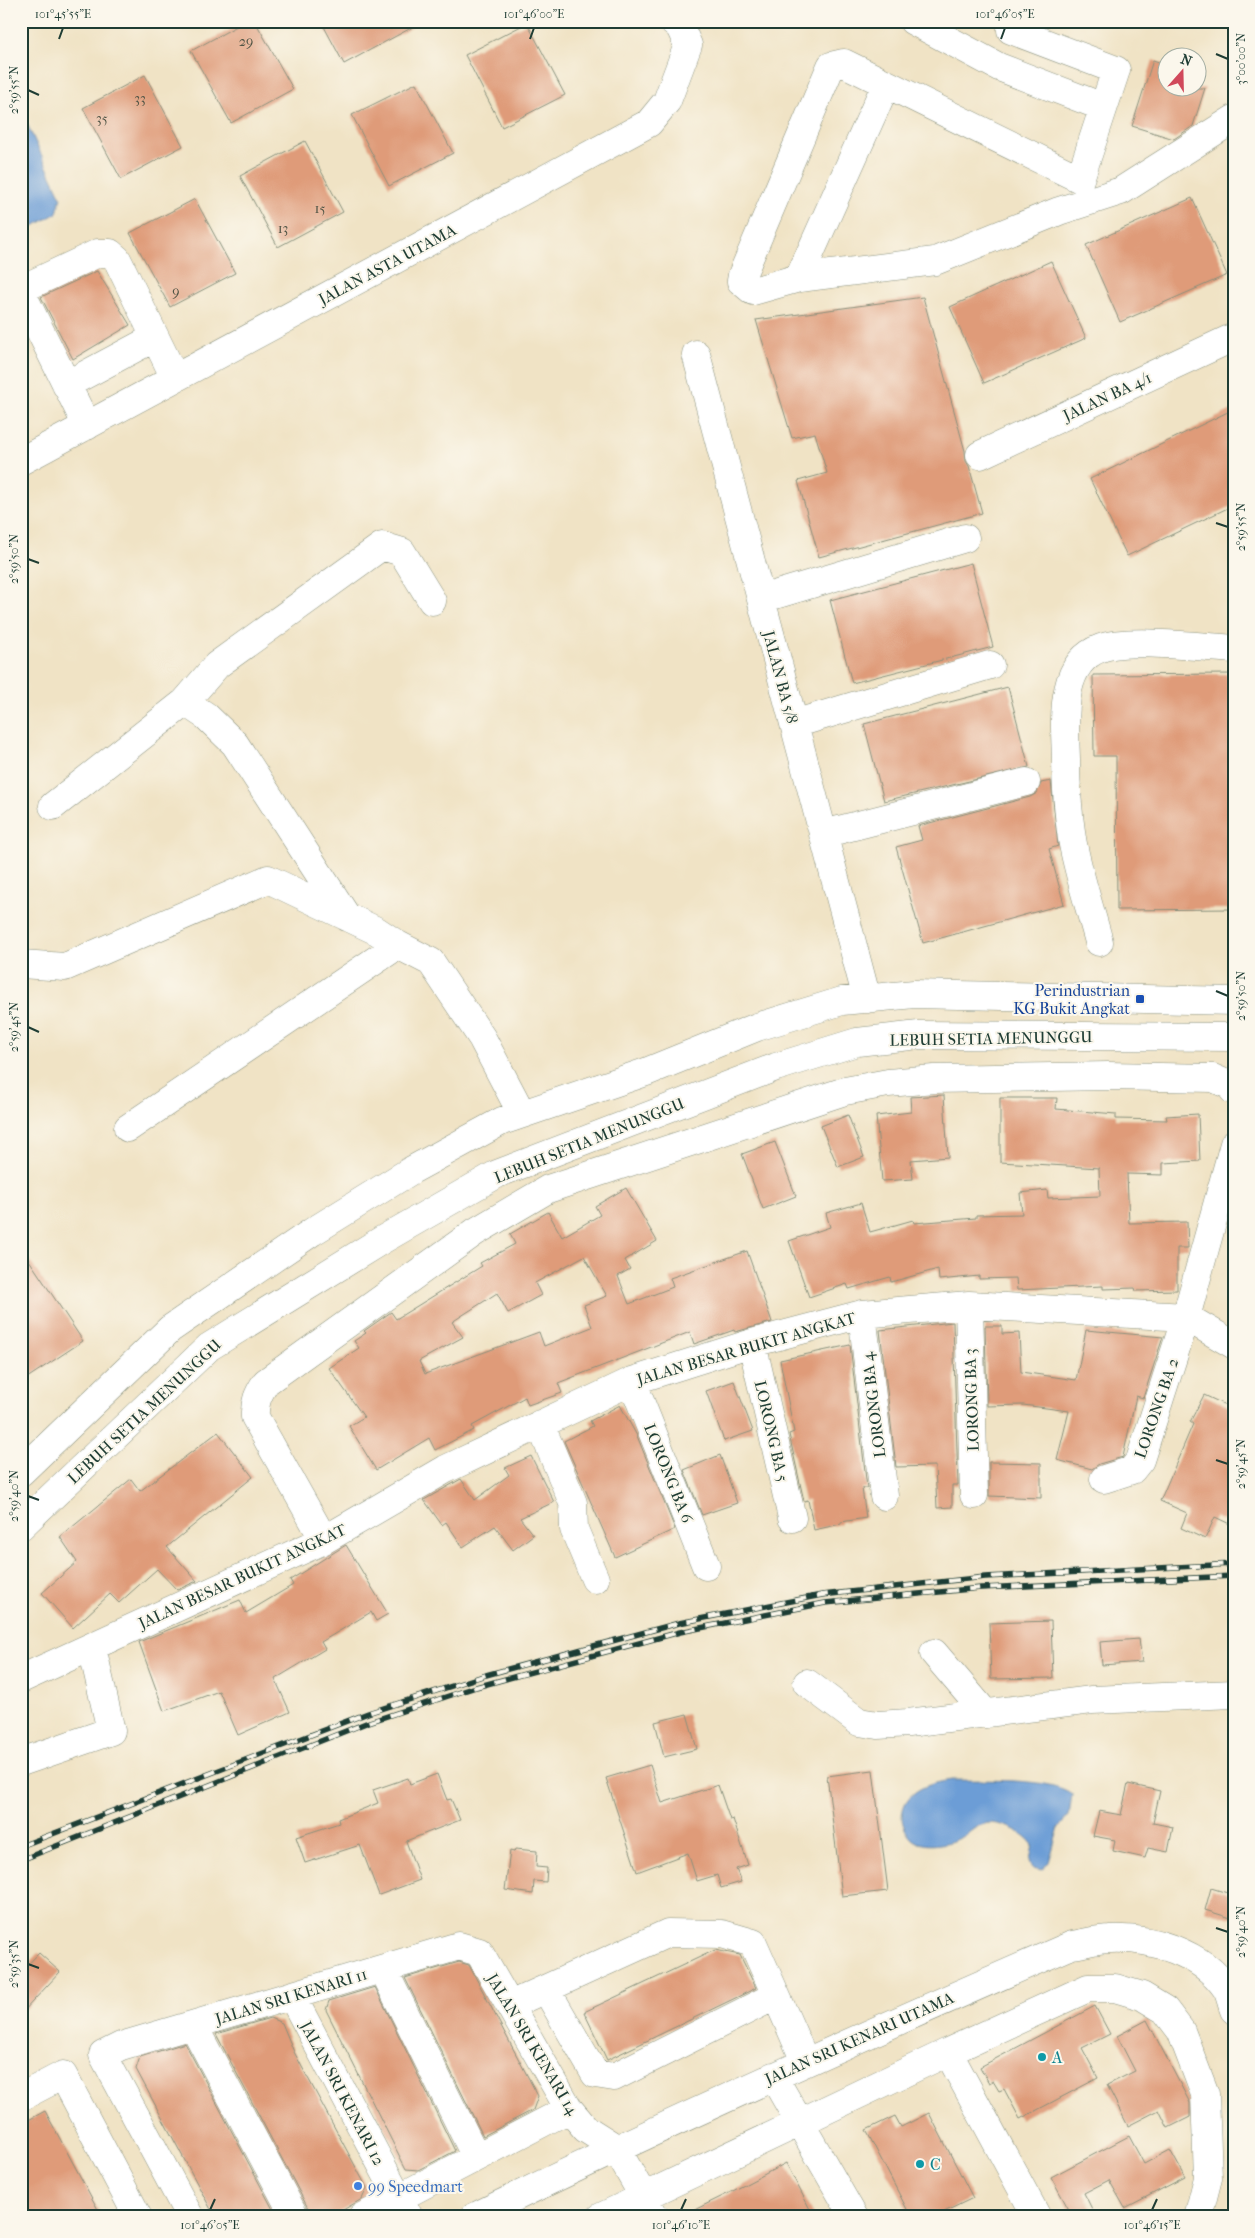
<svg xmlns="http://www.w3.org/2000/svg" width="1255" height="2238" font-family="'IM FELL French Canon',serif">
  <rect width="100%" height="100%" fill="#fbf7ec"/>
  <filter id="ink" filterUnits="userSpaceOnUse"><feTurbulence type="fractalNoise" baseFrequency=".02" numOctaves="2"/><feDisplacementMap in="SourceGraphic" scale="10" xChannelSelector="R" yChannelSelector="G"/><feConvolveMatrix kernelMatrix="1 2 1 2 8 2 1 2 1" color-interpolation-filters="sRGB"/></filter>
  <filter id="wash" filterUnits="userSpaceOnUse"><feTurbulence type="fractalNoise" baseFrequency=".0096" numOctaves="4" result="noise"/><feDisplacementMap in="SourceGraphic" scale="20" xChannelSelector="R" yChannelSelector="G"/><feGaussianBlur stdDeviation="1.12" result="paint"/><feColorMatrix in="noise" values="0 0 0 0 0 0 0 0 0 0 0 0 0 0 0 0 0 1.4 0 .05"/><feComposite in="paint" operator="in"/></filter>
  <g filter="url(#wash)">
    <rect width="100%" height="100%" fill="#f0e3c5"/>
    <path fill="#6c9dd6" stroke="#466d85" d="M21 111 61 197 57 213 21 233Z
      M952 1780C981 1781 1050 1777 1072 1794L1069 1816 1059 1827 1049 1862 1042 1870 1033 1868 1030 1860 1033 1845C1025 1833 1006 1824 991 1823 979 1823 973 1830 964 1836 950 1844 923 1850 911 1838 906 1832 902 1824 902 1817 903 1790 930 1783 952 1780Z"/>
    <g id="blocks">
      <path fill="#df9b79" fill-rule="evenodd" d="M246 21H255L293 89 231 123 191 51Z
        M321 21H424L344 64Z
        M527 23 565 95 502 127 465 55Z
        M1153 60 1168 65V88H1205L1193 126 1174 139 1132 126Z
        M145 75 183 146 121 179 83 108Z
        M416 83 453 153 389 186 352 115Z
        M305 141 343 212 278 247 240 176Z
        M1192 198 1227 275 1120 322 1086 245Z
        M195 199 235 273 170 307 130 233Z
        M1051 261 1086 338 984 383 950 307Z
        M97 271 130 325 73 359 41 297Z
        M923 297 965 451 966 461 969 466 982 513 819 557 798 481 827 473 815 433 792 438 756 320Z
        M1234 409V505L1127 556 1090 479Z
        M971 563 993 647 852 683 830 600Z
        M1234 674V909L1117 910 1116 756H1094L1093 675Z
        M1008 687 1029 767 884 801 864 724Z
        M1051 781 1058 846 1049 849 1064 904 923 943 896 847 922 840 918 826 1030 797 1037 793 1041 783Z
        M944 1095 948 1157 911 1160 913 1179 882 1181 876 1116 911 1112 910 1097Z
        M1000 1098H1057L1056 1109 1116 1114V1119L1167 1120 1166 1116 1198 1114 1200 1161 1163 1163V1175L1127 1174 1129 1223 1187 1222 1188 1248H1177V1290L1136 1291 1135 1288 1103 1289V1286L1017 1290 1016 1278 979 1279V1276L939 1280 938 1269 891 1282 890 1277 849 1289 847 1284 809 1297 789 1241 830 1227 826 1213 861 1203 870 1232 913 1220 914 1223 976 1218V1215L1022 1214 1020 1193 1047 1190 1048 1198 1100 1196 1099 1168 1000 1162Z
        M848 1115 864 1157 838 1167 821 1126Z
        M775 1142 796 1196 763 1209 742 1154Z
        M626 1188 657 1241 625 1260 630 1269 618 1276 629 1304 673 1287 670 1278 747 1251 772 1322 735 1332 734 1330 694 1344 690 1332 558 1383 562 1393 528 1405 525 1397 472 1426 474 1430 435 1450 429 1438 376 1470 349 1426 364 1417 329 1368 359 1348 354 1341 366 1333 364 1331 391 1312 396 1319 482 1266 480 1263 515 1244 510 1234 548 1212 562 1237 600 1215 595 1206ZM584 1256 607 1296 584 1305 592 1327 544 1346 539 1332 425 1374 419 1361 463 1337 452 1322 497 1293 508 1313 541 1295 535 1283Z
        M21 1248 83 1341 21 1382Z
        M953 1322 958 1485H952V1507L937 1508 935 1466 896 1467 880 1330Z
        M985 1326H1002V1334L1019 1333 1021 1372 1076 1380 1086 1330 1163 1337 1143 1398 1136 1396 1123 1457 1099 1464 1092 1469 1057 1460 1069 1411 1023 1405 987 1406Z
        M850 1345 867 1488H862L866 1518 841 1522V1524L814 1530 808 1500 804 1501 789 1434 794 1432 780 1360Z
        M734 1381 753 1431 724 1441 706 1391Z
        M1204 1395 1234 1409V1526L1215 1517 1205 1539 1181 1528 1187 1513 1160 1501 1193 1424 1190 1422Z
        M620 1405 637 1436 675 1529 615 1557 564 1441 593 1426 590 1421Z
        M218 1432 253 1477 167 1547 197 1581 177 1590 157 1569 119 1603 110 1594 73 1628 42 1593 77 1562 60 1537 131 1479 140 1491Z
        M720 1455 737 1503 702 1515 684 1470Z
        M531 1456 554 1502 520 1518 533 1535 513 1550 495 1526 463 1547 446 1522 442 1525 424 1500 461 1479 475 1500 509 1475 505 1468Z
        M989 1462 1041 1463V1498L989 1496Z
        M346 1545 388 1614 376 1621 371 1612 321 1642 325 1649 275 1679 290 1712 238 1735 219 1691 164 1711 139 1642 240 1600 246 1613 293 1585 290 1580Z
        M1051 1621 1053 1678 991 1679 989 1623Z
        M1139 1639 1142 1662 1102 1665 1100 1642Z
        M687 1714 697 1749 664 1757 655 1722Z
        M650 1765 662 1803 718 1785 730 1820 733 1819 748 1865 736 1869 741 1882 721 1888 717 1875 697 1881 688 1853 637 1872 606 1778Z
        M873 1770 888 1891 842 1896 827 1776Z
        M437 1774 447 1800 451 1799 460 1820 406 1841 420 1880 379 1895 360 1845 305 1863 296 1837 339 1823 338 1819 378 1803 373 1790 408 1778 410 1784Z
        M1128 1784 1160 1791 1153 1823 1173 1827 1168 1852 1148 1848 1145 1858 1113 1851 1115 1840 1093 1836 1099 1811 1121 1815Z
        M515 1849 537 1851 536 1867 547 1868 546 1882 534 1881 533 1894 505 1890 510 1851 514 1852Z
        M1211 1888 1234 1895V1919L1205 1910Z
        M715 1950 740 1955 756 1988 607 2060 584 2012Z
        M39 1953 60 1972 21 2014V1972Z
        M459 1962 469 1965 538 2096 533 2110 483 2136 405 1978Z
        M375 1987 455 2151 418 2170 406 2169 326 2010 329 2001Z
        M1095 2006 1110 2034 1082 2048 1098 2078 1020 2119 1004 2089 999 2091 993 2081 989 2083 980 2067Z
        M270 2018 282 2023 294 2052 367 2188 362 2199 331 2217H310L309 2210 216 2034Z
        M1147 2020 1190 2103V2117L1168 2128 1159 2110 1128 2126 1107 2085 1135 2071 1117 2036Z
        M185 2043 277 2217H215L136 2069 140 2057Z
        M45 2111 102 2217H21V2124Z
        M929 2113 973 2198 944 2212 947 2217H911L866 2130 895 2116 901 2127Z
        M1129 2136 1144 2164 1170 2150 1185 2177 1125 2208 1109 2180 1084 2193 1096 2217H1073L1051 2177Z
        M786 2163 814 2217H680L729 2193Z"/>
    </g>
  </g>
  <g filter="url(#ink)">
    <use href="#blocks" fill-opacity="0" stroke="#88907c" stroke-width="1"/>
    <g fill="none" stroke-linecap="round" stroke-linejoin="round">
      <defs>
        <path id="minor" d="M913 21 999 67 1103 107
          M1011 30 1116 70 1080 179 844 63 831 66 742 275 741 281 753 291 799 278 935 261 1059 211 1121 191 1234 119
          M799 278 886 84
          M696 354 867 999
          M66 385 154 338
          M87 426 23 296 30 285 98 253H110L117 259 175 378
          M980 455 1234 337
          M21 461 649 123 667 101 688 45 680 27 673 21
          M761 599 965 538
          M185 702 217 665 382 546 402 552 432 601
          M794 724 990 665
          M53 806 185 702 206 716 235 744 347 917
          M823 834 1026 782
          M1099 942C1090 908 1078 873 1072 839 1068 812 1066 786 1066 759 1065 723 1058 663 1101 648 1129 638 1202 647 1234 649
          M21 964 65 967 268 879 377 931 398 945 431 962 482 1038 522 1114
          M128 1128 398 945
          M969 1305 974 1495
          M862 1314 884 1496
          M752 1343 792 1518
          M632 1381 706 1566
          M540 1424 569 1493 573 1503 574 1529 595 1579
          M21 1472 170 1329 312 1232 412 1170 502 1121 646 1072 757 1027 842 1001 914 994 1234 1001
          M1104 1479 1132 1470 1140 1460 1186 1317 1234 1144
          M21 1526 209 1347 382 1240 497 1174 776 1067 857 1042 919 1035 1234 1037
          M324 1540 255 1417C254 1403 258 1394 266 1382L475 1232 548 1189 845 1091 888 1083 934 1079 1108 1076 1213 1078 1229 1085 1234 1091
          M934 1653 986 1714
          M21 1679 324 1540 446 1469 632 1381 752 1343 862 1314 969 1305 1186 1317 1234 1345
          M807 1683 859 1722 878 1725 908 1723 1092 1700 1234 1694
          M21 1762 111 1731 92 1647
          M383 1969 476 2157
          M546 1989 595 2074 614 2077 775 1996
          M292 1996 409 2217
          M510 2005 668 1933 722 1934 753 1943 805 2061
          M193 2025 295 2217
          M948 2052 1088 1988H1115L1142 1996 1165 2010 1181 2031 1205 2094 1208 2178 1198 2217
          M773 2076 854 2217
          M21 2097 63 2075 138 2217
          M190 2217 103 2055 121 2046 459 1946 479 1952 569 2109 586 2129 616 2148 655 2217
          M362 2217 569 2109
          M474 2217C671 2121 871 2032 1072 1945 1085 1943 1098 1939 1110 1939 1151 1937 1202 1953 1226 1988 1230 1994 1231 2003 1234 2010
          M601 2217 948 2052 1037 2217"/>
      </defs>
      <use href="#minor" stroke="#88907c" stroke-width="29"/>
      <use href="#minor" stroke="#fff" stroke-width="28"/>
      <defs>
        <path id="rail" d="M21 1846 368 1713 486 1675 679 1623 822 1595 985 1577 1234 1564
          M21 1860 366 1723 476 1687 680 1632 825 1603 981 1588 1234 1576"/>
      </defs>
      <use href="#rail" stroke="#1f3d34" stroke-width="5.5"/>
      <use href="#rail" stroke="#fbf7ec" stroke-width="4" stroke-dasharray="11" stroke-linecap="butt"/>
    </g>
  </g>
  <path fill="none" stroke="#1f3d34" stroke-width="2" d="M59 39 63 28M530 39 534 28M1001 39 1005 28M1216 54 1228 59M28 90 39 95M1216 523 1228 527M28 559 39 563M1216 991 1228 996M28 1027 39 1032M1216 1460 1228 1464M28 1496 39 1500M1216 1928 1228 1932M28 1964 39 1968M210 2210 215 2199M681 2210 686 2199M1152 2210 1157 2199"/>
  <rect fill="#1a4fb4" stroke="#fbf7ec" stroke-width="2" x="1135" y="994" width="10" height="10" rx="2.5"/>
  <g fill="#0f9aa8" stroke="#fbf7ec" stroke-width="2">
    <circle cx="1042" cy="2057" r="5"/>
    <circle cx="920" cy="2164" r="5"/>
  </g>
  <circle fill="#3f7fe0" stroke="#fbf7ec" stroke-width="2" cx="358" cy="2186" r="5"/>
  <g text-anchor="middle" stroke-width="4" stroke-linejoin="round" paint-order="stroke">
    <g font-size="14" fill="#4f5445">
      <text x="246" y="46">29</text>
      <text x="140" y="103">33</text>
      <text x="102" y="123">35</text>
      <text x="320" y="213">15</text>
      <text x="283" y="233">13</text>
      <text x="176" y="296">9</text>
    </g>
    <g font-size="16" fill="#1f3d34" stroke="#fbf7ec">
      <text transform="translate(387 264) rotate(-28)" y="6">JALAN ASTA UTAMA</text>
      <text transform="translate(1107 396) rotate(-25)" y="6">JALAN BA 4/1</text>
      <text transform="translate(781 677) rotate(75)" y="6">JALAN BA 5/8</text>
      <text transform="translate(991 1038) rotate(-1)" y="6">LEBUH SETIA MENUNGGU</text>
      <text transform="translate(589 1140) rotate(-22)" y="6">LEBUH SETIA MENUNGGU</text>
      <text transform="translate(746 1348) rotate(-16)" y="6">JALAN BESAR BUKIT ANGKAT</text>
      <text transform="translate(971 1400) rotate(-92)" y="6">LORONG BA 3</text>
      <text transform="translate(873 1405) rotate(-97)" y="6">LORONG BA 4</text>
      <text transform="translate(1156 1408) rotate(-71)" y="6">LORONG BA 2</text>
      <text transform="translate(144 1411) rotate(-43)" y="6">LEBUH SETIA MENUNGGU</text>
      <text transform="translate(772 1431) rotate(77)" y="6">LORONG BA 5</text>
      <text transform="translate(669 1473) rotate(68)" y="6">LORONG BA 6</text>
      <text transform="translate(242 1576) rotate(-25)" y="6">JALAN BESAR BUKIT ANGKAT</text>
      <text transform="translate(291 1996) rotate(-17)" y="6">JALAN SRI KENARI 11</text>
      <text transform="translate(859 2038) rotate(-24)" y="6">JALAN SRI KENARI UTAMA</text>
      <text transform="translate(533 2044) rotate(59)" y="6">JALAN SRI KENARI 14</text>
      <text transform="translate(343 2093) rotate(62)" y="6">JALAN SRI KENARI 12</text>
    </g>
    <g font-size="16" fill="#164399" stroke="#fbf7ec" text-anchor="end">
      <text x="1130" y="996">Perindustrian<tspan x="1130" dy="18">KG Bukit Angkat</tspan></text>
    </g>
    <g font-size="16" fill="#0d838f" stroke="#fbf7ec" text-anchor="start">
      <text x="1052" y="2063">A</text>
      <text x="930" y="2170">C</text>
    </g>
    <g font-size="16" fill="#366cbe" stroke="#fbf7ec" text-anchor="start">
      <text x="368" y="2192">99 Speedmart</text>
    </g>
  </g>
  <rect width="1255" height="2238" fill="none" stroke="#fbf7ec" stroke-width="55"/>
  <g transform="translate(1182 72) rotate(20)"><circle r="24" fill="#fbf7ec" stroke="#a3ada2"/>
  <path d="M0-4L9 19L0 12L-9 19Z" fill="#d1495b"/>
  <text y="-8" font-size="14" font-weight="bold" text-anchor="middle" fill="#1f3d34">N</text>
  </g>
  <rect x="28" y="28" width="1200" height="2182" fill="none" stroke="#1f3d34" stroke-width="2"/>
  <g font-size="12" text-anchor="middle" fill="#1f3d34">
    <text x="63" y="18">101°45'55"E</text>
    <text x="534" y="18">101°46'00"E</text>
    <text x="1005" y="18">101°46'05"E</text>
    <text transform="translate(1241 59) rotate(-90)" y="4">3°00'00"N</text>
    <text transform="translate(14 90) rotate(-90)" y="4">2°59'55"N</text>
    <text transform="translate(1241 527) rotate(-90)" y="4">2°59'55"N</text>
    <text transform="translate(14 559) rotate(-90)" y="4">2°59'50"N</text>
    <text transform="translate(1241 996) rotate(-90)" y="4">2°59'50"N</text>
    <text transform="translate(14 1027) rotate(-90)" y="4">2°59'45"N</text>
    <text transform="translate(1241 1464) rotate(-90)" y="4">2°59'45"N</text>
    <text transform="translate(14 1496) rotate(-90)" y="4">2°59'40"N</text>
    <text transform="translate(1241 1932) rotate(-90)" y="4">2°59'40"N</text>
    <text transform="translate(14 1964) rotate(-90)" y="4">2°59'35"N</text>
    <text x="210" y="2229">101°46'05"E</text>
    <text x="681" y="2229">101°46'10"E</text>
    <text x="1152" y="2229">101°46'15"E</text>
  </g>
</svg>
